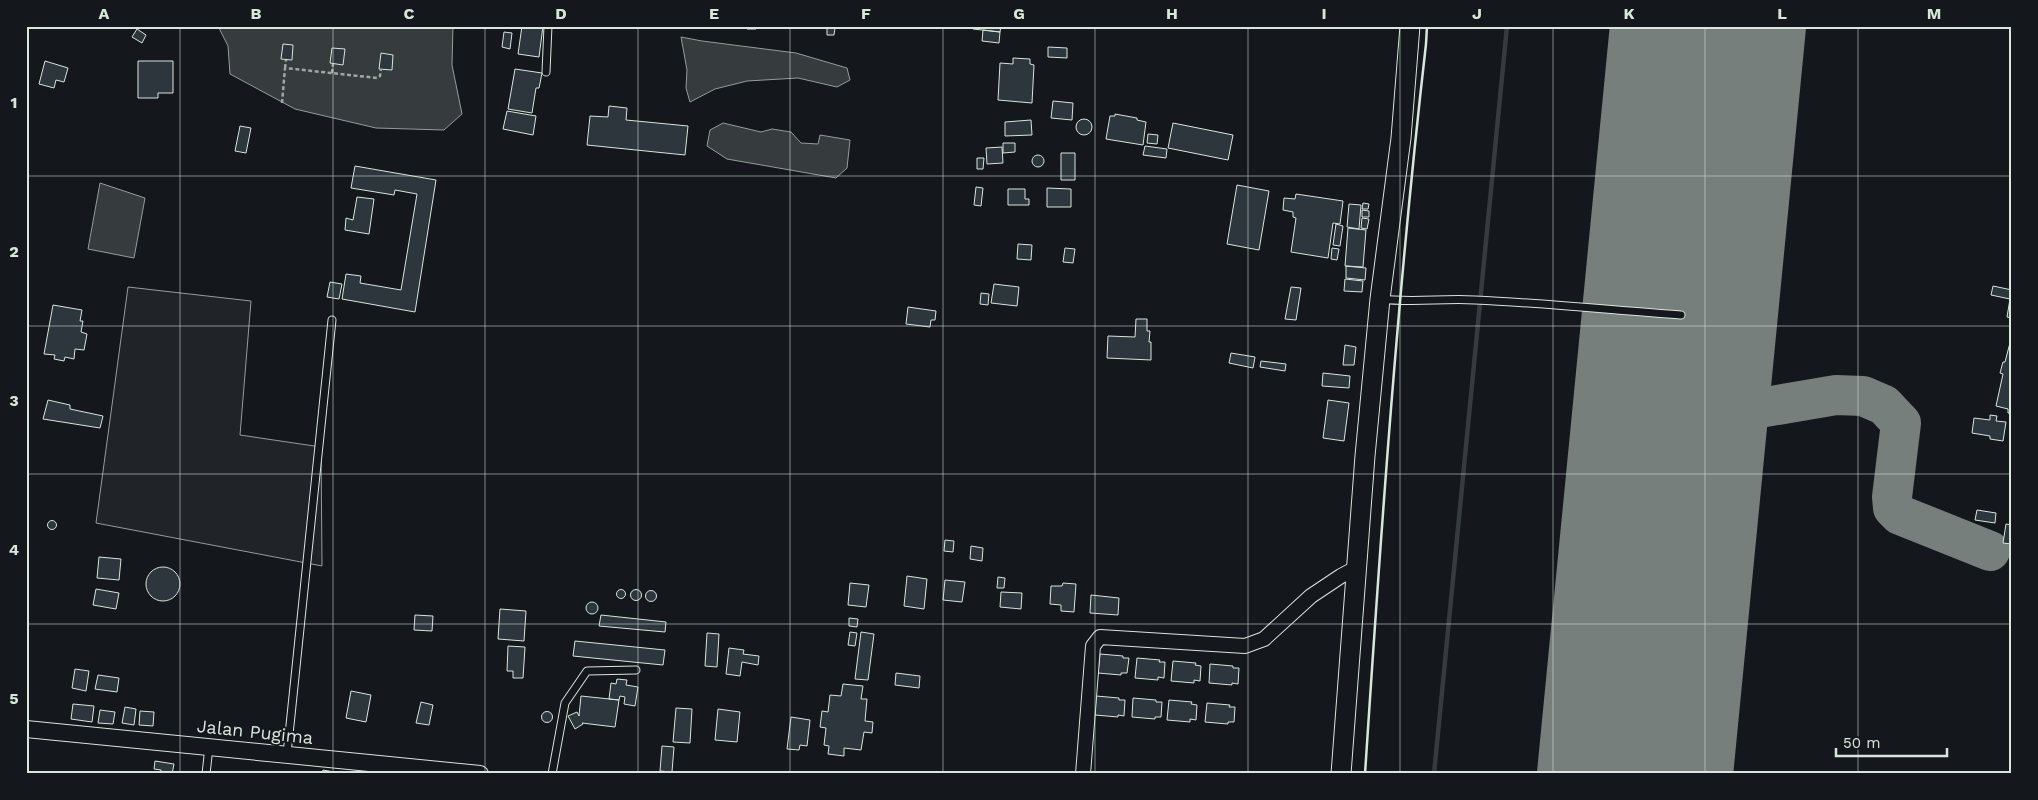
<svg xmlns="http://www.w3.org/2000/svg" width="2038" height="800" font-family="'Work Sans',sans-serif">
  <rect width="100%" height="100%" fill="#14181c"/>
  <path fill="#202428" stroke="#939e99" d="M128 287 251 301 240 435 321 447 322 566 96 523Z"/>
  <path fill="#363b3e" stroke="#939e99" d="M218 26H453L452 65 462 114 444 130 376 128 295 109 230 74 228 46Z
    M681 37 702 41 796 53 847 68 850 80 837 87 798 78 747 81 715 89 690 102 686 88 687 70Z
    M723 123 761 132 772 129 791 132 801 143 818 144 820 135 850 140 847 168 836 178 727 159 707 146 710 130Z
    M100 183 145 198 134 258 88 249Z"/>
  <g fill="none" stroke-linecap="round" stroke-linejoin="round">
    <path stroke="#363b3e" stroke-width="4.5" d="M1434 774 1507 26"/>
    <path stroke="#767f7c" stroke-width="40" d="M1671 423 1836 395 1863 396 1884 405 1901 423 1892 497 1893 508 1900 515 1990 551
      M1639 758 1644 774"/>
    <path stroke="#767f7c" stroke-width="100" d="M1587 774 1660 26
      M1683 774 1756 26"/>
  </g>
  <path fill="#2c363c" stroke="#d8e6dc" d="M522 26H543L539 57 518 54Z
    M727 26H745V28H727Z
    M747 26H756V29H747Z
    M973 26H1001L1000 32 973 29Z
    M827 27 835 28 834 35H827Z
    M137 29 146 35 142 43 132 37Z
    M983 30 1000 32 999 43 982 41Z
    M504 32 512 33 510 49 502 47Z
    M283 44 293 45 292 60 281 59Z
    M1048 47 1067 48V58L1048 57Z
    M332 48 345 49 343 65 330 63Z
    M381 53 393 55 392 70 379 69Z
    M1013 58 1030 59V64L1034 65 1032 103 998 100 1000 63 1013 64Z
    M45 61 68 68 64 82 56 80 54 88 39 84Z
    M138 61H173V93H158V98H138Z
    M515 69 542 73 539 88H536L532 113 508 109Z
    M1053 101 1073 103 1072 120 1051 118Z
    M609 106 627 108 626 120 688 126 685 155 587 145 590 116 608 117Z
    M507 111 536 116 533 135 503 129Z
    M1115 114 1137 118V120L1146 122 1143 145 1106 139 1110 116H1115Z
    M1076 127a8 8 0 1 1 16 0a8 8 0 1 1-16 0Z
    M1031 120 1032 135 1005 136V122Z
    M1173 123 1233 135 1228 160 1168 148Z
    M240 126 251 128 246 153 235 151Z
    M1148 134 1158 135 1157 144 1147 143Z
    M1003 143H1015V152L1003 153Z
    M1145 146 1167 149 1166 158 1143 155Z
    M1002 147 1003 163 987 164 986 148Z
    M1061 153H1075V180H1061Z
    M1032 161a6 6 0 1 1 12 0a6 6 0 1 1-12 0Z
    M977 158H984L983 169H977Z
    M355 166 436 180 415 312 342 299 346 274 361 276 360 283 401 290 417 194 395 190 394 195 351 188Z
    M1237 185 1269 191 1259 250 1227 244Z
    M976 187 983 188 981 206 974 205Z
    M1047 188 1071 189V207H1047Z
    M1008 189H1025V199H1029V205H1008Z
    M1296 194 1343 201 1340 224 1333 223 1328 258 1291 252 1296 218 1293 217V212L1283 210 1284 198 1295 199Z
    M357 197 374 199 369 234 345 230 346 218 353 220Z
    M1363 203 1369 204 1368 209H1362Z
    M1349 204 1361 205 1359 229 1347 227Z
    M1362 210 1369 211V217H1362Z
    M1362 218 1369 219 1367 229 1361 228Z
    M1336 224 1343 226 1340 246 1333 245Z
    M1348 228 1366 230 1363 267 1345 266Z
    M1018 244 1032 245 1031 260 1017 259Z
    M1065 248 1075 249 1073 263 1063 262Z
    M1332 248 1339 249 1337 260 1331 259Z
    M1346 266 1366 268 1365 280 1346 278Z
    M1345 279 1363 281 1362 292 1344 291Z
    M330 282 342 284 339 299 327 297Z
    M994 284 1019 287 1017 306 991 303Z
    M1993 286 2012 290V318L2007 317 2010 299 1991 295Z
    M1291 287 1301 288 1296 320 1285 319Z
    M981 293 989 294 988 305 980 304Z
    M53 305 82 310 80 321H83L81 332 87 334 84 350 75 349 74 359 65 357 64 361 54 359 55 355 44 354Z
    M908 307 936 311 935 320H931L930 327 906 324Z
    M1136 319H1147V331H1150L1149 342H1151V360L1107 358 1108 336 1135 337Z
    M2011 339H2012V414L2008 413V409L1996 406 2003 374 2000 373 2003 362H2005Z
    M1345 345 1356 347 1354 365H1343Z
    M1231 353 1255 357 1253 368 1229 363Z
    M1261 361 1286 364 1285 371 1260 367Z
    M1323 373 1350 376 1349 388 1322 386Z
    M48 400 70 405V409L103 416 100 428 43 419Z
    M1328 400 1349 403 1344 441 1323 438Z
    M1990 415 1997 416 1996 421 2006 422 2003 441 1990 439V436L1972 433 1974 418 1990 420Z
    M1977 510 1996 513 1995 523 1975 520Z
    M47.5 525a4.5 4.5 0 1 1 9 0a4.5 4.5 0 1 1-9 0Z
    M2006 524 2012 525V544L2003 543Z
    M945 540 954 541 953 552 944 551Z
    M971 546 983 548 982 561 970 559Z
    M99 557 121 559 119 580 97 578Z
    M146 584a17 17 0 1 1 34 0a17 17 0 1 1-34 0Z
    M907 576 927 579 924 609 904 606Z
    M998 577 1005 578 1004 588H997Z
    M945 580 965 582 962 602 943 600Z
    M850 583 869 585 866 607 848 605Z
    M1063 583 1076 584 1074 612 1061 611V605L1050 604 1051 586H1062Z
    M96 589 119 593 116 609 93 605Z
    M616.5 594a4.5 4.5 0 1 1 9 0a4.5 4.5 0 1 1-9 0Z
    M630.5 595a5.5 5.5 0 1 1 11 0a5.5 5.5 0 1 1-11 0Z
    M645.5 596a5.5 5.5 0 1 1 11 0a5.5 5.5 0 1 1-11 0Z
    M1001 592 1022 593 1021 609 1000 607Z
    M1091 595 1119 598 1118 615 1090 613Z
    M586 608a6 6 0 1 1 12 0a6 6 0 1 1-12 0Z
    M500 609 526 611 524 641 498 639Z
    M415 615 433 616 432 631 414 630Z
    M601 615 666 622 665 632 599 626Z
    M849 618 858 619 857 627 849 626Z
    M850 632 857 633 855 646 848 645Z
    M861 632 874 634 868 680 855 679Z
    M707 633 719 634 717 667 705 666Z
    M575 641 665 650 663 665 573 656Z
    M508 646 525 647 523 678H513V671H507Z
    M729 648 744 650 743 654 759 656 758 665 742 662 740 676 726 674Z
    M1100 654 1123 656V658H1129L1127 673H1121V675L1098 673Z
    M1137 658 1160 660 1159 662H1165L1164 678 1158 677V680L1135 678Z
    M1173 661 1196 663 1195 665 1201 666 1200 681 1194 680V683L1171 681Z
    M1210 664 1233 666V668H1239L1238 684 1232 683V685L1209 683Z
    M75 669 89 671 86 691 72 688Z
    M896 673 920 676 919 688 895 685Z
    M98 675 119 678 117 692 95 689Z
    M617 679 627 680 626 685 638 687 635 706 624 704 625 697 620 696 619 700 609 699 611 683 616 684Z
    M843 684 863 686 861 699H867L865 721 873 722 872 733 864 732 861 750 844 748V756L828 754 829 746 824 745 826 728 820 727 822 711 828 712 830 695 841 696Z
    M351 691 371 695 366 722 346 718Z
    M581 696 619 700 615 727 582 723 583 724 575 729 568 716 577 712 579 716Z
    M1096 696 1119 698V700H1125L1124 716 1118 715V717L1095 715Z
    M1133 698 1156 700V702H1162L1161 717H1155V719L1132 717Z
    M1169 700 1192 702 1191 704 1197 705 1196 720 1190 719V722L1167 720Z
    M421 702 433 705 429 725 416 723Z
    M1207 703 1230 705 1229 707H1235L1234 722H1228V724L1205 722Z
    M73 704 94 706 92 722 71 719Z
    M125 707 136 709 134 725 122 723Z
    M676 708 692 709 690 743 673 742Z
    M718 709 740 712 737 742 715 740Z
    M100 710 115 712 113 724 98 723Z
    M140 711 154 712 153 726 139 725Z
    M541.5 717a5.5 5.5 0 1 1 11 0a5.5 5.5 0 1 1-11 0Z
    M791 717 810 720 807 746 800 745 799 750 787 749Z
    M662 746 674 747 672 772 660 771Z
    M155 761 174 764 172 774H161V770L154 769Z
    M323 770 340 773 339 774H322Z"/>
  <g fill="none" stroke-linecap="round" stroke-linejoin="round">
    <defs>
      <path id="service" d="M546 72 548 26
        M1380 299C1414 303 1443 298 1475 300 1544 303 1612 310 1681 315
        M287 754 332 320
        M206 774 209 747
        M552 774 565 703 587 671 636 670"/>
      <path id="minor" d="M1083 774 1093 646 1100 637 1245 646 1264 639 1311 596 1341 576 1356 568"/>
      <path id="tertiary" d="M26 729 480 774"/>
      <path id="secondary" d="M1341 774 1365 456 1380 299 1401 138 1410 26"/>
    </defs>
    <use href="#service" stroke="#d8e6dc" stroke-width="9"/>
    <use href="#minor" stroke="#d8e6dc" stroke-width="16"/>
    <use href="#tertiary" stroke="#d8e6dc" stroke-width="18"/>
    <use href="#secondary" stroke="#d8e6dc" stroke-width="21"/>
    <path stroke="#9da8a2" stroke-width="2.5" stroke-dasharray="4 2.5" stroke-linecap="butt" d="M285 68 286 60
      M332 73 333 64
      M282 103 285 68 377 78 380 76 381 69"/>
    <use href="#service" stroke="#14181c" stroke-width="7"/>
    <use href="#minor" stroke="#14181c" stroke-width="14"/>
    <use href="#tertiary" stroke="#14181c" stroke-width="16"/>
    <use href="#secondary" stroke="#14181c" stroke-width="19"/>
    <path stroke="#d8e6dc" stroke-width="2.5" d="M1365 774C1381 530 1398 287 1426 44L1427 26"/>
  </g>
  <path fill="none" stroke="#d8e6dc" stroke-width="1" stroke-opacity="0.55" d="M180 26V774M333 26V774M485 26V774M638 26V774M790 26V774M943 26V774M1095 26V774M1248 26V774M1400 26V774M1553 26V774M1705 26V774M1858 26V774M26 176H2012M26 326H2012M26 474H2012M26 624H2012"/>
  <g text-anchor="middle" stroke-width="4" stroke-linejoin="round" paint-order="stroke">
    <g font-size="18" fill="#d8e6dc" stroke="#14181c">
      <text transform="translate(255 732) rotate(6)" y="6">Jalan Pugima</text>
    </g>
  </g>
  <rect width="2038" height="800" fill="none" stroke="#14181c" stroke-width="55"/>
  <path d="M1836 748v8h111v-8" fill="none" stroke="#d8e6dc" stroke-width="2.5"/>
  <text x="1843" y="748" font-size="15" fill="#d8e6dc" stroke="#14181c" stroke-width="4" paint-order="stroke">50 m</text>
  <rect x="28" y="28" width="1982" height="744" fill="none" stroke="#d8e6dc" stroke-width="2"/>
  <g font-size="16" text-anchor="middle" font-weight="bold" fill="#d8e6dc">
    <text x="104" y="19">A</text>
    <text x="256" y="19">B</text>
    <text x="409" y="19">C</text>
    <text x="561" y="19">D</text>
    <text x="714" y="19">E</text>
    <text x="866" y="19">F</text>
    <text x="1019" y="19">G</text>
    <text x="1172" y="19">H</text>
    <text x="1324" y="19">I</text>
    <text x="1477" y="19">J</text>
    <text x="1629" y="19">K</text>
    <text x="1782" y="19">L</text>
    <text x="1934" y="19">M</text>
    <text x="14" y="108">1</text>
    <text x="14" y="257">2</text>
    <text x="14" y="406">3</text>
    <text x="14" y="555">4</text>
    <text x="14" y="704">5</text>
  </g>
</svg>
